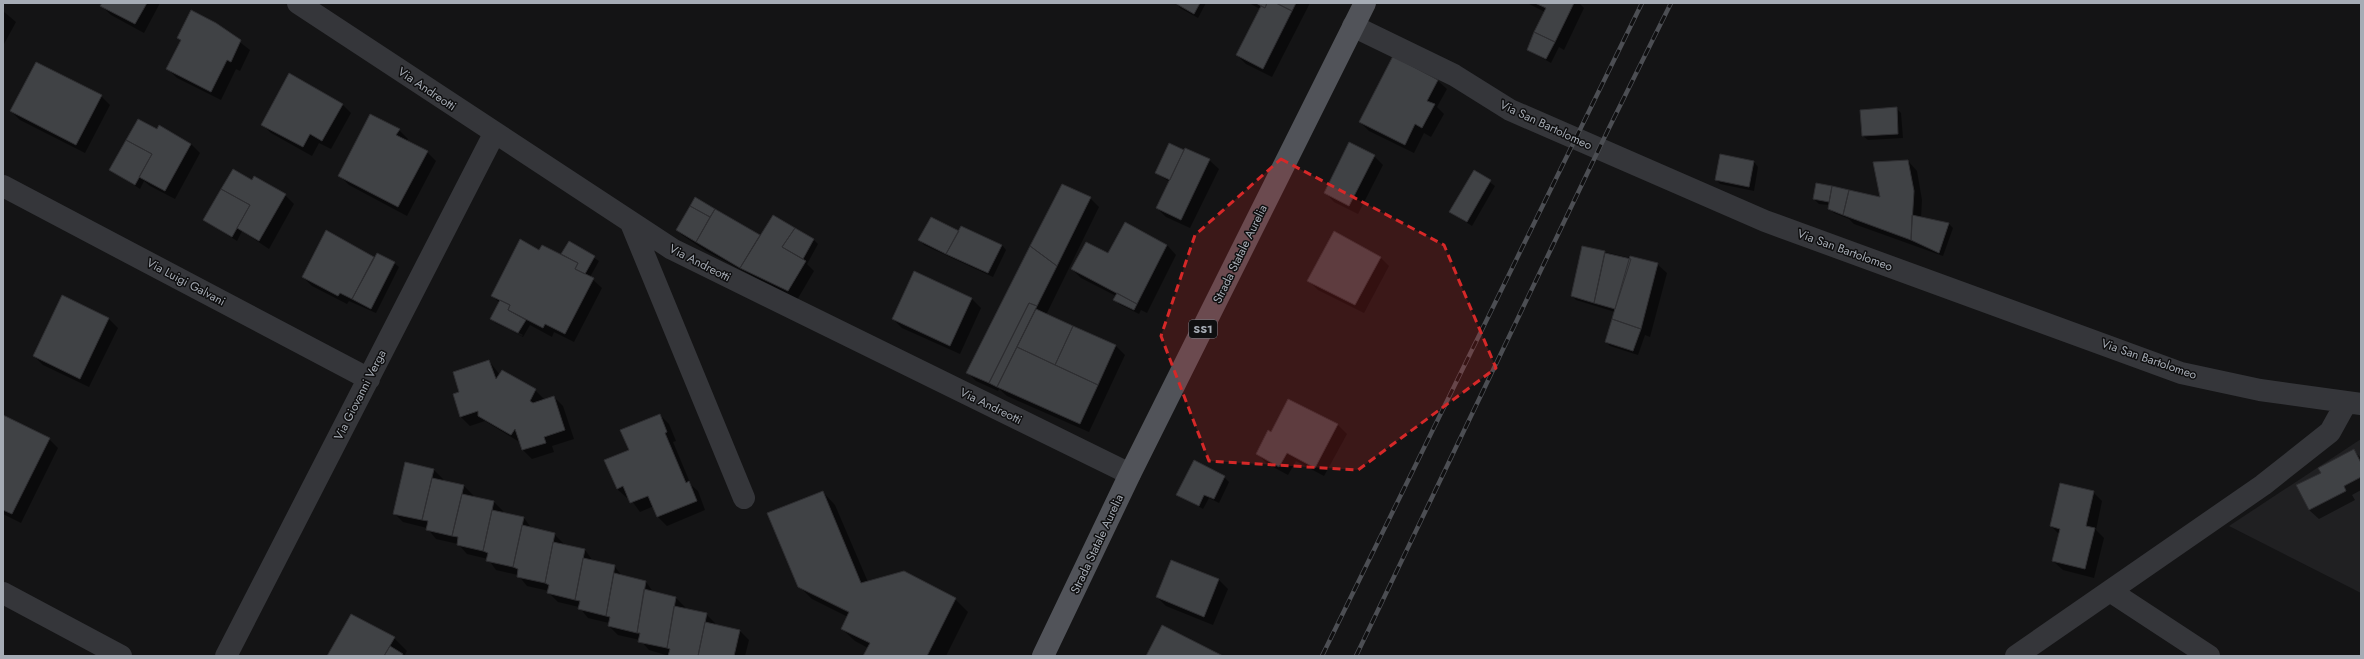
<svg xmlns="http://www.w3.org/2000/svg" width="2364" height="659" font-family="Jost,sans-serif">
  <rect width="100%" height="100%" fill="#141415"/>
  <path fill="#202022" d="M2361 439V593L2229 526Z"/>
  <path fill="#0007" fill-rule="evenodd" d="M102 3H160L144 33 111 15 102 6Z
    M1176 3H1206L1198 18 1180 8Z
    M1249 3H1310L1272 77 1246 64 1237 55 1260 9Z
    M1527 3H1579L1584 8 1564 50 1559 47 1551 63 1528 50 1545 12Z
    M3 11 16 22 4 44H3Z
    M215 23 250 50 240 71 236 69 221 100 177 78 168 69 182 42 178 38Z
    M1437 80 1447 89 1437 107 1444 114 1431 137 1424 133 1414 153 1369 131 1360 122Z
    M101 96 110 105 85 153 20 120 11 111Z
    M342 104 351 113 331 149 319 143 312 156 271 133 262 124Z
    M1896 108 1901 113 1903 138 1868 140 1863 136Z
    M157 130 191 144 200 153 175 199 150 186 144 181 140 189 111 170Z
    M399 130 408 139 407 141 427 152 436 161 407 216 349 185 340 176Z
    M1170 144 1209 160 1219 169 1190 228 1166 217 1157 208 1170 182 1156 173Z
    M1374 156 1383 165 1358 214 1334 202 1325 192Z
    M1908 161 1917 171 1922 200 1921 218 1949 224 1953 228 1943 256 1854 224 1849 219 1834 213 1829 208V205L1819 204 1814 199 1817 184 1881 199Z
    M1754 162 1758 167 1754 191 1720 184 1716 179Z
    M1474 171 1495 186 1472 226 1450 212Z
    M252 181 285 195 294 204 269 249 242 231 237 241 204 220Z
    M1090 198 1099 207 1046 315 1116 346 1125 355 1089 432 1007 396 999 389 998 391 976 381 967 372Z
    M696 199 760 236 794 228 814 240 818 244 807 264 814 271 797 300 706 251 682 235 677 230Z
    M959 233 1002 245 1006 250 993 277 924 245 920 240Z
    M569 242 599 261 590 277 602 288 574 342 554 332 552 337 530 325 523 337 496 323 491 319 500 303 492 296 540 251 565 257 562 254ZM495 320 523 335 522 336 495 323Z
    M1167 245 1176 255 1147 313 1141 310 1139 314 1119 304 1114 299 1116 296 1081 278 1072 269 1108 255Z
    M1583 247 1657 264 1667 273 1650 337 1645 335 1638 355 1610 346 1606 342 1615 312 1576 300 1572 296Z
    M1380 257 1389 266 1364 313 1318 290 1309 281Z
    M373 258 394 263 399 267 376 313 349 301 347 304 312 286 303 277Z
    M63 297 109 319 118 328 89 387 43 365 34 356Z
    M972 299 981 308 960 354 902 328 893 319Z
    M489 361 500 375 535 390 545 400 554 397 563 406 574 439 552 446 554 452 532 459 523 450 521 443 485 421 470 426 461 417 454 395 461 393Z
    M1289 400 1338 425 1347 434 1324 476 1296 461 1288 475 1266 463 1257 453 1272 434Z
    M660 415 669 424 676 441 673 442 691 485 698 491 705 510 667 526 658 517 654 506 640 512 629 497 627 498 617 489 630 450Z
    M3 416 49 439 58 448 21 523 3 514Z
    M2353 450 2361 458V490L2352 495 2355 500 2319 519 2309 510 2297 486 2322 473Z
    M1194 462 1224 477 1229 482 1219 503 1209 498 1203 509 1178 494Z
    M434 470 443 479 442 481 464 486 473 495 472 497 494 502 503 511 502 513 524 518 532 529 554 534 563 543V545L585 550 593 561 614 566 623 577 646 582 654 593 676 598 685 607 684 609 706 614 715 623V625L740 631 749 640 745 656H669L649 650 640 640 618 635 609 626V623L588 618 579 607 558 602 549 593V591L527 586 518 575 496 570 488 559 467 554 458 544 436 539 427 528 403 522 394 513ZM704 619H706L704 627Z
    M823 492 835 505 868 582 955 599 968 612 946 656H864L868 648 855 641 842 629 848 617 812 599 799 586ZM807 590 854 613 853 615 807 592Z
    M2093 492 2102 501 2096 530 2104 538 2094 578 2063 570 2053 561 2060 535 2051 526Z
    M1171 561 1219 580 1228 589 1213 625 1166 606 1157 597Z
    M394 638 407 651 404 656H328Z"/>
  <path fill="#404245" stroke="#2e2e31" d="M102 3H147L135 24 100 6Z
    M1175 3H1200L1194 14Z
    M1256 3H1267L1265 8Z
    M1267 3H1276L1292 11 1263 69 1236 55 1261 6 1265 8Z
    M1276 3H1296L1292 11Z
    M1535 3H1574L1555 42 1534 32 1546 8Z
    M191 10 216 23 241 40 231 62 227 60 211 92 166 69 181 40 177 38Z
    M1534 32 1555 42 1546 59 1527 50Z
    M1393 56 1438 80 1427 101 1435 104 1422 128 1415 124 1405 145 1359 122Z
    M36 62 102 95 76 145 10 111Z
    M289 73 343 104 322 141 310 134 303 147 261 125Z
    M1897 107 1898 134 1862 136 1860 110Z
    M370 114 400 129 396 135 428 151 398 207 338 176Z
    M138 119 157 129 159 125 191 144 165 191 139 177 152 154 126 140Z
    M126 140 152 154 135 185 109 170Z
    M1349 142 1375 155 1349 206 1324 193Z
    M1169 143 1184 150 1170 180 1155 173Z
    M1185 148 1210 159 1181 220 1156 208Z
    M1720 154 1754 161 1749 187 1715 180Z
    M1908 160 1914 191 1911 240 1843 215 1849 190 1880 197 1873 162Z
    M233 169 252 180 254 176 286 194 259 241 237 228 250 205 221 189Z
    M1474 170 1491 180 1467 222 1449 212Z
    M1816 183 1832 186 1829 202 1813 199Z
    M1062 184 1091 197 1057 266 1030 246Z
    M1832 186 1849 190 1843 215 1828 209Z
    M221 189 250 205 232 237 203 220Z
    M695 197 715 209 710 217 690 206Z
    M690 206 710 217 696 242 676 230Z
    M715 209 760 235 740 268 696 242Z
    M773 215 795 228 782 247 806 261 788 291 740 268Z
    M1912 215 1949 223 1939 253 1911 240Z
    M931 217 959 231 946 254 918 240Z
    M1125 222 1167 245 1137 304 1071 269 1086 242 1108 253Z
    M961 226 1002 245 988 273 946 254Z
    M795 228 814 239 803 259 782 247Z
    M326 230 374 257 352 299 340 293 338 296 302 277Z
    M1334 231 1381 257 1355 305 1307 281Z
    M520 239 539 250 542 245 578 263 575 269 594 278 565 334 545 324 543 328 508 310 510 305 491 296Z
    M569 241 595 256 585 274 575 269 578 263 561 254Z
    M1030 246 1057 266 1037 306 1029 303 989 383 966 373Z
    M1582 246 1605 251 1594 303 1571 296Z
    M377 253 395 262 371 309 352 299Z
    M1605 253 1631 259 1615 309 1594 303Z
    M1630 256 1658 263 1641 329 1612 319Z
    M914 271 972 298 950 346 892 319Z
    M1117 293 1137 304 1134 310 1113 300Z
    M62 295 109 318 80 379 33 356Z
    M500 300 510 305 508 310 526 320 518 333 490 319Z
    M1029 303 1037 306 997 387 989 383Z
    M1036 309 1073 326 1055 365 1017 347Z
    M1612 319 1641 329 1633 351 1605 342Z
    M1073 326 1116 345 1098 385 1055 365Z
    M1017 347 1098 385 1080 424 997 387Z
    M489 360 496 379 502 370 536 389 530 401 533 403 554 396 565 430 544 437 546 443 522 450 515 429 511 435 478 416V411L460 417 453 394 459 392 453 372Z
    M1288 399 1338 424 1315 468 1287 453 1279 467 1256 454 1268 430 1271 432Z
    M660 414 667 432 665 433 686 483 689 481 697 501 657 517 648 496 630 503 623 486 617 489 604 460 629 450 620 430Z
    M3 415 50 438 12 514 3 510Z
    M2354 449 2361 463V477L2344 486 2346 491 2309 510 2296 485 2321 473 2318 468Z
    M1194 460 1225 476 1214 499 1204 495 1199 506 1176 495Z
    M405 462 434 469 422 520 393 514Z
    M432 478 464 485 452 536 426 530 428 521 422 520Z
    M2060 483 2094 491 2086 526 2095 528 2085 569 2052 561 2060 529 2050 526Z
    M823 491 861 583 904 571 956 598 927 656H863L870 643 841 629 849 612 798 587 767 513Z
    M462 494 494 501 483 551 457 545 458 537 452 536Z
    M492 510 524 517 513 567 486 561 488 553 483 551Z
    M522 525 555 533 545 583 517 577 518 569 513 567Z
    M553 542 585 549 575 600 547 593 549 585 545 583Z
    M583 558 615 565 606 616 578 609 580 601 575 600Z
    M1171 560 1219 579 1204 617 1156 597Z
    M614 573 646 581 637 633 608 626 610 617 606 616Z
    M644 589 676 597 667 648 638 642 640 633H637Z
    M674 606 707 613 698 656H668L670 649 667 648Z
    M351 614 395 637 384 656H327Z
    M705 622 740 630 734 656H698Z
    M1162 625 1223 656H1146Z
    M390 646 403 654 402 656H384Z"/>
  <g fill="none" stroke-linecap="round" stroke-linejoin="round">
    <path stroke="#35363a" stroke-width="22" d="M298 3 672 249 1130 474
      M1353 26 1454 75 1510 110 1765 221 2181 373 2260 390 2361 404
      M3 186 369 379
      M631 223 744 498
      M2110 591 2209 656
      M3 593 121 656
      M226 656 494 134
      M2016 656 2263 485 2330 432 2346 403"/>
    <path stroke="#515359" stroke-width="22" d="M1043 656 1130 474 1365 3"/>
    <defs>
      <path id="rail" d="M1322 656 1642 3
        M1356 656 1609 128 1671 3"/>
    </defs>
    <use href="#rail" stroke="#4c4e53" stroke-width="4.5"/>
    <use href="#rail" stroke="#0f0f10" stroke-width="3" stroke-dasharray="9" stroke-linecap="butt"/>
  </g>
  <path fill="#d62828" fill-opacity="0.2" stroke="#d62828" stroke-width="3" stroke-dasharray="8 5" stroke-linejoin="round" d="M1281 159 1444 245 1496 368 1358 470 1209 461 1161 336 1195 235Z"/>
  <g text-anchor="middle" stroke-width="3" stroke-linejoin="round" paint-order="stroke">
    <rect fill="#0f0f10" stroke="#797d84" stroke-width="1" x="1189" y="320" width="28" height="18" rx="3"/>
    <g font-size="11" font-weight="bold" fill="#a6acb5">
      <text x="1203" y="333">SS1</text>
    </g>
    <g font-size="12" fill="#a6acb5" stroke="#0f0f10">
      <text transform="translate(427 89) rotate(34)" y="4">Via Andreotti</text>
      <text transform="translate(1546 125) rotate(25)" y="4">Via San Bartolomeo</text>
      <text transform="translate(1845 250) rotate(20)" y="4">Via San Bartolomeo</text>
      <text transform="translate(1240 254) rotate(-64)" y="4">Strada Statale Aurelia</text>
      <text transform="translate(700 263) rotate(27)" y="4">Via Andreotti</text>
      <text transform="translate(186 282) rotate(28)" y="4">Via Luigi Galvani</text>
      <text transform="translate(2149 359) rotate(19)" y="4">Via San Bartolomeo</text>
      <text transform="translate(360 395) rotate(-63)" y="4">Via Giovanni Verga</text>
      <text transform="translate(991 406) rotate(26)" y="4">Via Andreotti</text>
      <text transform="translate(1097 544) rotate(-65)" y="4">Strada Statale Aurelia</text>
    </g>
  </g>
  <rect width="2364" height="659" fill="none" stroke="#a6acb5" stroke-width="8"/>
</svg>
